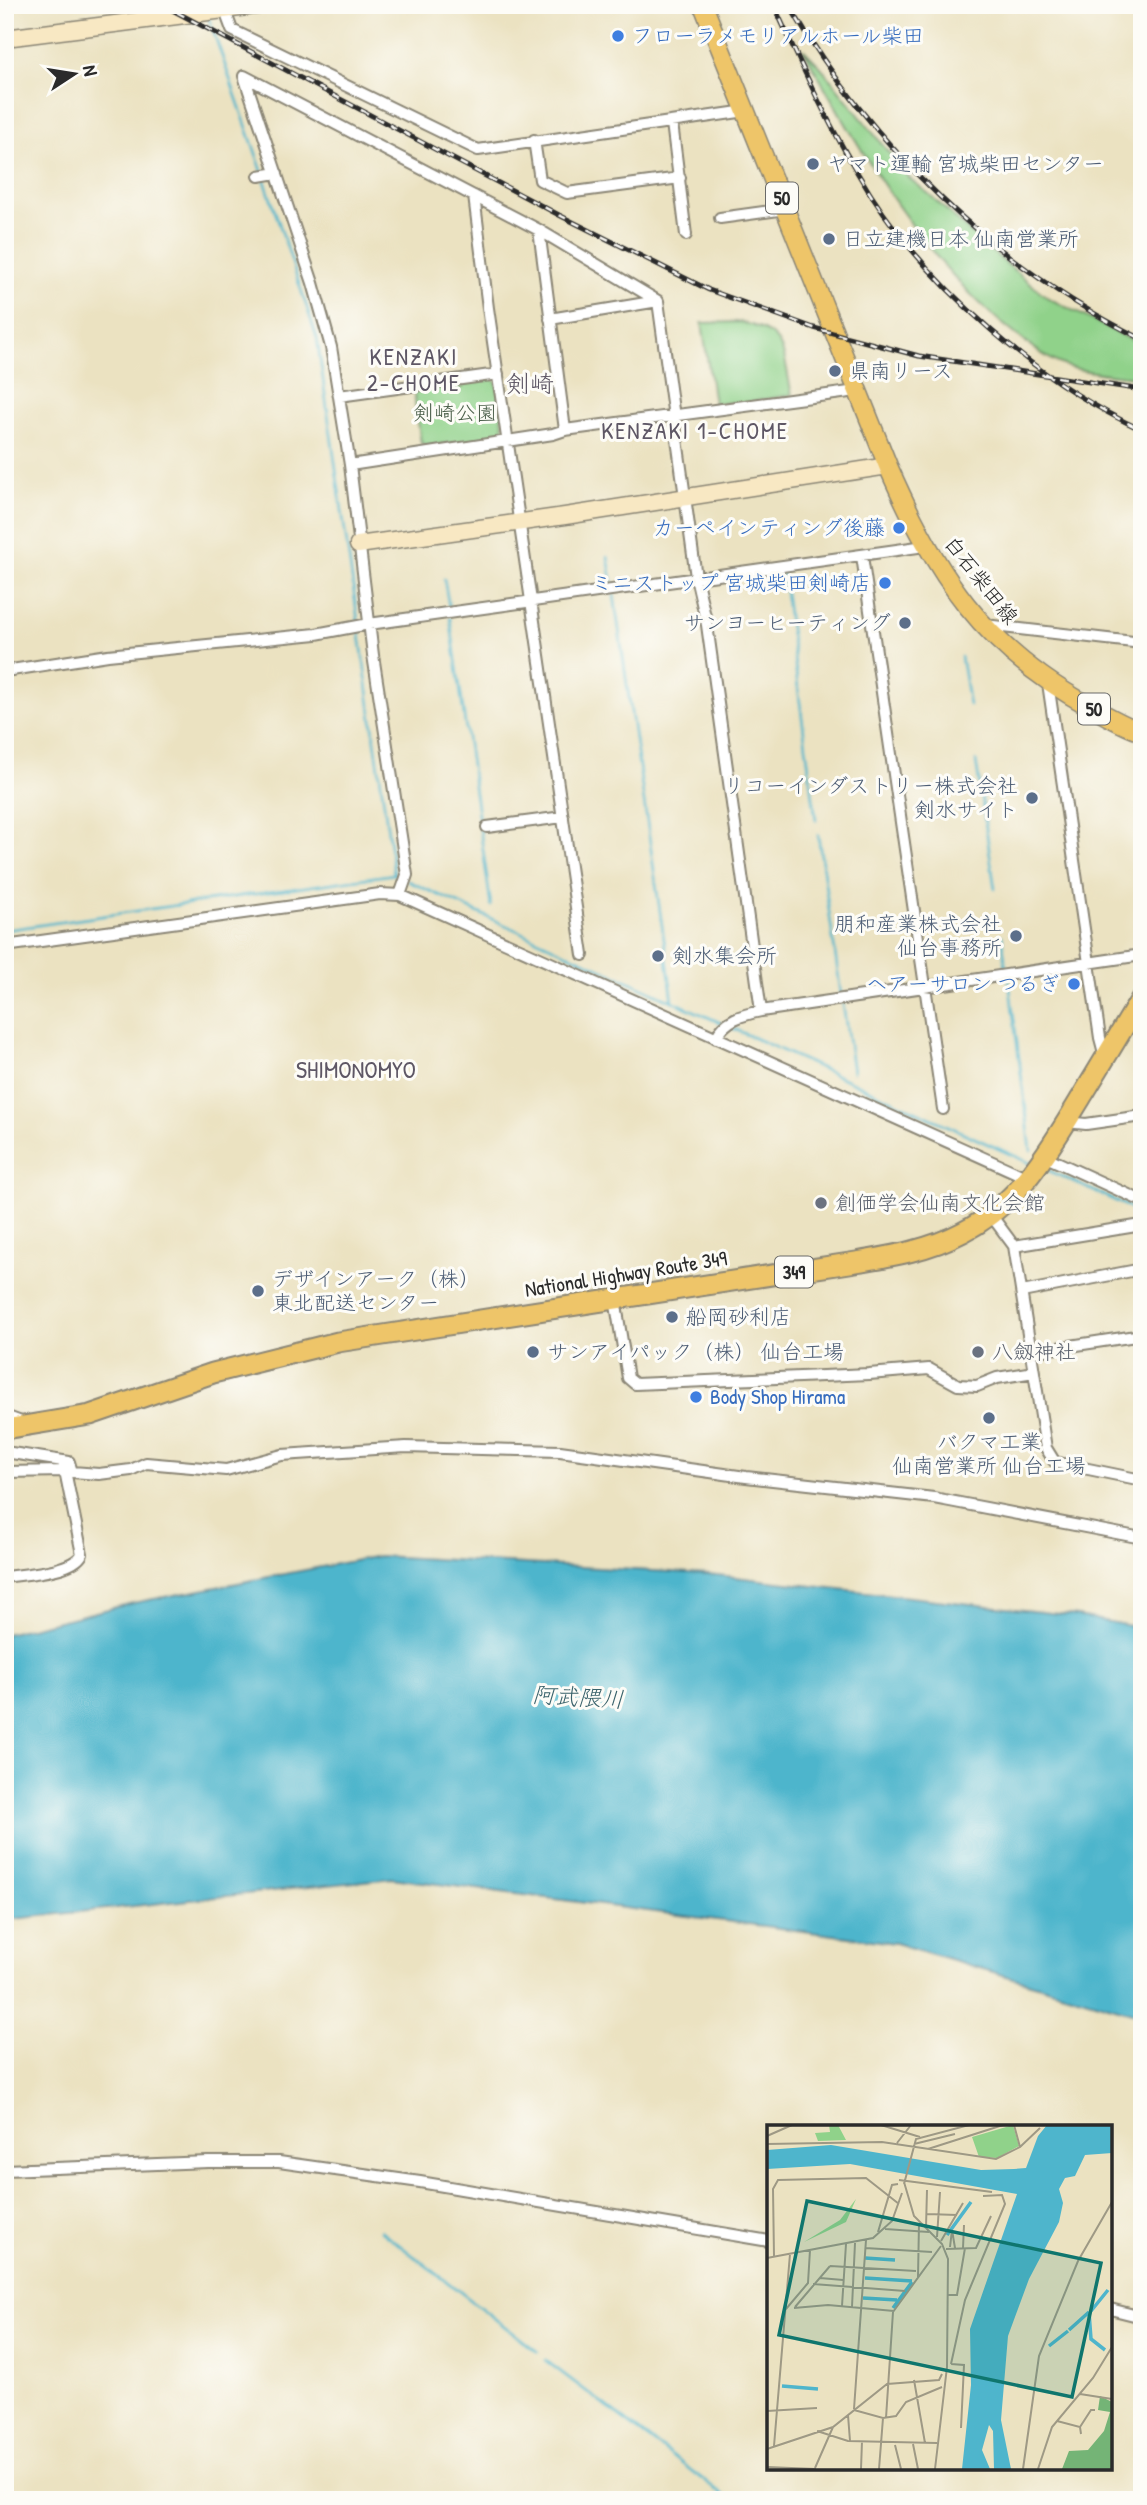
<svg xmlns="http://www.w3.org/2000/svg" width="1147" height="2505" font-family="'Patrick Hand','Klee One',sans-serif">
  <rect width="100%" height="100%" fill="#fdfcf7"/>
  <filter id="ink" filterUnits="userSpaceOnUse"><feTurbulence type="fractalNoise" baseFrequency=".0143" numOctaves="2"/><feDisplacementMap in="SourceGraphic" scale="14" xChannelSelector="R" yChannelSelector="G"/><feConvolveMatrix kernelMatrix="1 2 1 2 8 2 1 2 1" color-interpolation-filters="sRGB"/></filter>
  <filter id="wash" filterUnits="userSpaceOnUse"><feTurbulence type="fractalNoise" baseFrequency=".00686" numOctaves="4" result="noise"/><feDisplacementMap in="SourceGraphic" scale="28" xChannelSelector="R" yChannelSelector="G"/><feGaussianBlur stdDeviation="1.57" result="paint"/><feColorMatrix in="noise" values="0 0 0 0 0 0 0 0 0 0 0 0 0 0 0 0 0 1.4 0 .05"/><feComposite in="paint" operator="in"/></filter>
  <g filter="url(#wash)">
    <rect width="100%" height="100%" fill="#ebe2c1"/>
    <path fill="#90d28a" stroke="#5e7e5a" stroke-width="2" d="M803 49 820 66 909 178 930 195 984 245 1048 298 1142 345V378C1120 375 1083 373 1063 365 1045 358 1030 345 1014 333 920 259 861 151 803 49Z
      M740 322C789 333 782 352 792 395L736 404 734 402 714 404 702 323Z
      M490 377 497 382 504 429 499 437 427 446 421 443 414 395 418 390Z"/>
    <path fill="#4eb5cc" stroke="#3c707c" stroke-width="2" d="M379 1556 708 1574 1077 1616 1142 1628V2016L895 1943 392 1878 5 1920V1634L133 1603Z"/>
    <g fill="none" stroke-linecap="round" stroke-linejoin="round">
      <path stroke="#4eb5cc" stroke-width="2.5" d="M209 19 262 171
        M264 178 317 338 358 621
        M608 557 613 585
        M782 570 816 820
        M444 579 449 607
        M614 595 673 1001
        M450 618 491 906
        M359 628 394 874
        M961 657 969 705
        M976 761 995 889
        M818 835 841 994
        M408 881 721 1023
        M5 930 394 874 402 878
        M1002 936 1006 969
        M1009 981 1031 1150
        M843 1004 853 1072
        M730 1027 1030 1163
        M1043 1168 1142 1213
        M380 2230 538 2352
        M545 2360 730 2500
        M707 2500 724 2496"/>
    </g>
  </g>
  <g filter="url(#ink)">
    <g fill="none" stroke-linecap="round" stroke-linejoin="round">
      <defs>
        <path id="street" d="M225 11 232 30 478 150 746 111
          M244 76 539 230 658 301 696 577 707 625 761 1011
          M244 76 313 283 331 347 350 465 373 655 407 875 400 895
          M672 123 686 235
          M534 140 540 180 567 193 680 178
          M259 176 277 173
          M474 196 488 308 583 955
          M720 218 786 209
          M539 230 565 430
          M550 319 658 301
          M339 396 498 374
          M350 465 553 434 565 430 857 391
          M862 556 943 1109
          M985 625 1142 643
          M5 671 108 655 316 634 369 624 925 546
          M1048 683 1100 1038 1105 1057
          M487 827 563 817
          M5 946 380 894 400 895 1028 1178
          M716 1038C725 1019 742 1015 761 1011L1142 955
          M1066 1122 1086 1124 1142 1116
          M1044 1156 1142 1201
          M991 1215 1014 1246 1046 1448 1054 1461 1059 1463 1142 1480
          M1014 1246 1142 1225
          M1022 1292 1142 1269
          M615 1299 628 1378 635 1384 869 1374 929 1369 958 1385 977 1386 997 1378 1034 1372
          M1031 1352 1142 1335
          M5 1416 24 1423
          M5 1452 63 1461 82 1554C73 1572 24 1574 5 1577
          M63 1461 69 1462 72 1472 99 1474 131 1470 146 1463 226 1470 282 1455 406 1447 560 1451 746 1477 934 1498 1142 1538
          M5 1472 65 1471
          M5 2170 208 2162H279L420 2182 769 2241
          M1110 2309 1142 2317"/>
        <path id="secondary" d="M5 38 264 5
          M358 545 565 516 888 466"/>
        <path id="primary" d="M703 5 888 466C935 574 983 648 1089 706 1106 715 1123 726 1142 732"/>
        <path id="highway" d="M5 1429 90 1415 213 1373 338 1342 856 1262C893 1256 929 1250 963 1232 1020 1203 1052 1146 1084 1093 1103 1061 1123 1029 1142 997"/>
      </defs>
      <use href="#street" stroke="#8b8676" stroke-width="14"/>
      <use href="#secondary" stroke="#8b8676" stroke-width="19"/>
      <use href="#primary" stroke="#8b8676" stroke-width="21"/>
      <use href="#highway" stroke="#8b8676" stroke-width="23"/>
      <use href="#street" stroke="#fff" stroke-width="10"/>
      <use href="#secondary" stroke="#f8e8c3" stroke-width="16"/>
      <use href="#primary" stroke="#eec569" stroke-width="18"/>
      <use href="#highway" stroke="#eec569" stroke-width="19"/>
      <defs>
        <path id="rail" d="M163 5 559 215 709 290 814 328 919 356 1142 390
          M774 5C803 70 833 135 871 195 932 289 1040 383 1142 430
          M789 5C871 146 995 267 1142 339"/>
      </defs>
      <use href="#rail" stroke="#2b2b2b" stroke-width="5"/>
      <use href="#rail" stroke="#fdfcf7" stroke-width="2.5" stroke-dasharray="8" stroke-linecap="butt"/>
    </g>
  </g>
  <g fill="#3f7fe0" stroke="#fdfcf7" stroke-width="2.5">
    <circle cx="618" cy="36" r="7"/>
    <circle cx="899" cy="528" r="7"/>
    <circle cx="885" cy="583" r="7"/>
    <circle cx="1074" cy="984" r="7"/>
    <circle cx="696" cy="1397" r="7"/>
  </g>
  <g fill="#5c6f8a" stroke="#fdfcf7" stroke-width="2.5">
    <circle cx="813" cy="164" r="7"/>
    <circle cx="829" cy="239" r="7"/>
    <circle cx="835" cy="371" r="7"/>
    <circle cx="905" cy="623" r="7"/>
    <circle cx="1032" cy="798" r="7"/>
    <circle cx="1016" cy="936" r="7"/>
    <circle cx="658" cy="956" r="7"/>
    <circle cx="258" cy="1291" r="7"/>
    <circle cx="672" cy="1317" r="7"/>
    <circle cx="533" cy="1352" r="7"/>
    <circle cx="989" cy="1418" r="7"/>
  </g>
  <g fill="#6b7280" stroke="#fdfcf7" stroke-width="2.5">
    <circle cx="821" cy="1203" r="7"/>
    <circle cx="978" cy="1352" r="7"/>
  </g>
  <g text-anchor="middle" stroke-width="6" stroke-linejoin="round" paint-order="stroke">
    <g fill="#fdfcf7" stroke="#6a6a68" stroke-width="2">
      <rect x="766" y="182.5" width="32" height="31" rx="5"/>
      <rect x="1078" y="693.5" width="32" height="31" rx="5"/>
      <rect x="775" y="1256.5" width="38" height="31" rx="5"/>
    </g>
    <g font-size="19" font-weight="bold" fill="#2b2b2b">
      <text x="782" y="205">50</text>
      <text x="1094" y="716">50</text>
      <text x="794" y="1279">349</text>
    </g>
    <g font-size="21" fill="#366cbe" stroke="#fdfcf7" text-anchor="end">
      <text x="632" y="43" text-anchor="start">フローラメモリアルホール柴田</text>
      <text x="885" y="535">カーペインティング後藤</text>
      <text x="871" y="590">ミニストップ 宮城柴田剣崎店</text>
      <text x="1060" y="991">ヘアーサロン つるぎ</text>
      <text x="710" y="1404" text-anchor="start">Body Shop Hirama</text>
    </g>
    <g font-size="21" fill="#4e5e75" stroke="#fdfcf7" text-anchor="start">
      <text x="827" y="171">ヤマト運輸 宮城柴田センター</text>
      <text x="843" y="246">日立建機日本 仙南営業所</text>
      <text x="849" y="378">県南リース</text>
      <text x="891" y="630" text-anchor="end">サンヨーヒーティング</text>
      <text x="1018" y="793" text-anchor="end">リコーインダストリー株式会社<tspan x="1018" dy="24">剣水サイト</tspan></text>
      <text x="1002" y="931" text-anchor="end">朋和産業株式会社<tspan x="1002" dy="24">仙台事務所</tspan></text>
      <text x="672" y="963">剣水集会所</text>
      <text x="272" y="1286">デザインアーク（株）<tspan x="272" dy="24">東北配送センター</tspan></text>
      <text x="686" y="1324">船岡砂利店</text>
      <text x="547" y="1359">サンアイパック（株） 仙台工場</text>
      <text x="989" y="1449" text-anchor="middle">バクマ工業<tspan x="989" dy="24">仙南営業所 仙台工場</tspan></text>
    </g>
    <g font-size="21" fill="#495d48" stroke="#fdfcf7">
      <text x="455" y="420">剣崎公園</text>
    </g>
    <g font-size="21" fill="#2b2b2b" stroke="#fdfcf7">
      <text transform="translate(981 580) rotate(52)" y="7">白石柴田線</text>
      <text transform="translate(626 1274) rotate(-9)" y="7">National Highway Route 349</text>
    </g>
    <g font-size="21" fill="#5b616d" stroke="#fdfcf7" text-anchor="start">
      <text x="835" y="1210">創価学会仙南文化会館</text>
      <text x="992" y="1359">八劔神社</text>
    </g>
    <g font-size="23" letter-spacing="2" fill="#5e5765" stroke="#fdfcf7">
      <text x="414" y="365">KENZAKI<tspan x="414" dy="26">2-CHOME</tspan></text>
      <text x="695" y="439">KENZAKI 1-CHOME</text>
    </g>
    <g font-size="23" font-style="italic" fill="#39626b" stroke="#fdfcf7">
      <text transform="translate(578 1697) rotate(3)" y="8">阿武隈川</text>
    </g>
    <g font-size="24" fill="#5e5765" stroke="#fdfcf7">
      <text x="530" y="392">剣崎</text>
      <text x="356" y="1078">SHIMONOMYO</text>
    </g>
  </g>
  <g transform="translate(767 2125)">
    <rect width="345" height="345" fill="#ebe2c1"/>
    <path d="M62 0H71L79 15 51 16 48 8 63 7ZM246 0 252 21 230 33 212 32 205 12ZM89 74 79 97 37 117 73 95Z" fill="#90d28a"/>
    <path d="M333 271 345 277V344H295L302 326 321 325 337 306 343 287 331 285Z" fill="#74b476"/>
    <path d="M280 0H345V28L318 30 308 51 298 53 292 64 296 78 292 97 262 154 241 211 234 295 244 344H227L226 306 222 300 215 325 223 344H195L204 260 203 204 250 69 83 39 0 44V25L64 20 214 45 247 44 259 43 271 11Z" fill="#4eb5cc"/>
    <path fill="none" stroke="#4eb5cc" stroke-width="3.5" d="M180 110 204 77M98 133 128 135M98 153 145 156M96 173 130 175M126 183 145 157M324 186 341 165M322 187 324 214 338 225M302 205 322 187M282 221 301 206M15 261 51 264"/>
    <path fill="none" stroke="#9e9985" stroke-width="2" d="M114 0 153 12M0 11 25 0M130 18 144 0M0 19 115 17 229 34 253 22 247 0M147 19 188 9M253 22 273 3M161 24 236 0M132 55 225 67M137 57 147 91 175 119 181 134 180 242 168 344M137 59 149 14 202 0M160 89 190 90M159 102 160 65M118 104 162 107M111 107 125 60 131 59M170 112 173 67M174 116 196 78M183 122 185 105 188 123M98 123 165 127M196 123 197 100M179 124 209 123 224 91M7 131 6 64 11 55 99 53 132 79M0 133 106 113 125 96 135 68M63 141 149 146M151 152 152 98M53 153 76 155M46 159 138 166M180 170H190L198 123M75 181 79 119M28 182 63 141M85 182 88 118M27 183 61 180 127 186M19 184 41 158 43 125M184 239 198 175 238 79 235 70 216 71M184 239 197 240 194 303M147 255 158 318M313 269 345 274M87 284 99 115M87 285 116 293 129 291 139 277 175 262M0 286 50 283M81 290 83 316M119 293 126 187 174 121M290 296 313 302 314 309M313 302 324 285H328M50 306 81 316 170 318M146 319 151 344M128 320 134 344M7 321 23 129M0 324 66 302 120 259 172 255 175 249M0 342 49 344M48 343 66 302M94 344 95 316M112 344 116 293M256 344 272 231 311 136 345 77M271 344 285 302 326 253 345 222"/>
    <path fill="#0f766e" fill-opacity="0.15" stroke="#0f766e" stroke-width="3.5" d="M40 76 334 138 305 272 12 210Z"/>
    <rect width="345" height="345" fill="none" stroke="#2b2b2b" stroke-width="3.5"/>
  </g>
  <rect width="1147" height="2505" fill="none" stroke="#fdfcf7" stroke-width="28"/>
  <g transform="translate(74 74) rotate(78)" stroke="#fdfcf7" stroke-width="5" paint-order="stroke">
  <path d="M0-5L12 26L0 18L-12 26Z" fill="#2b2b2b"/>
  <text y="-10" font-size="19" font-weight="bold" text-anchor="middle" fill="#2b2b2b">N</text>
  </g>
</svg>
